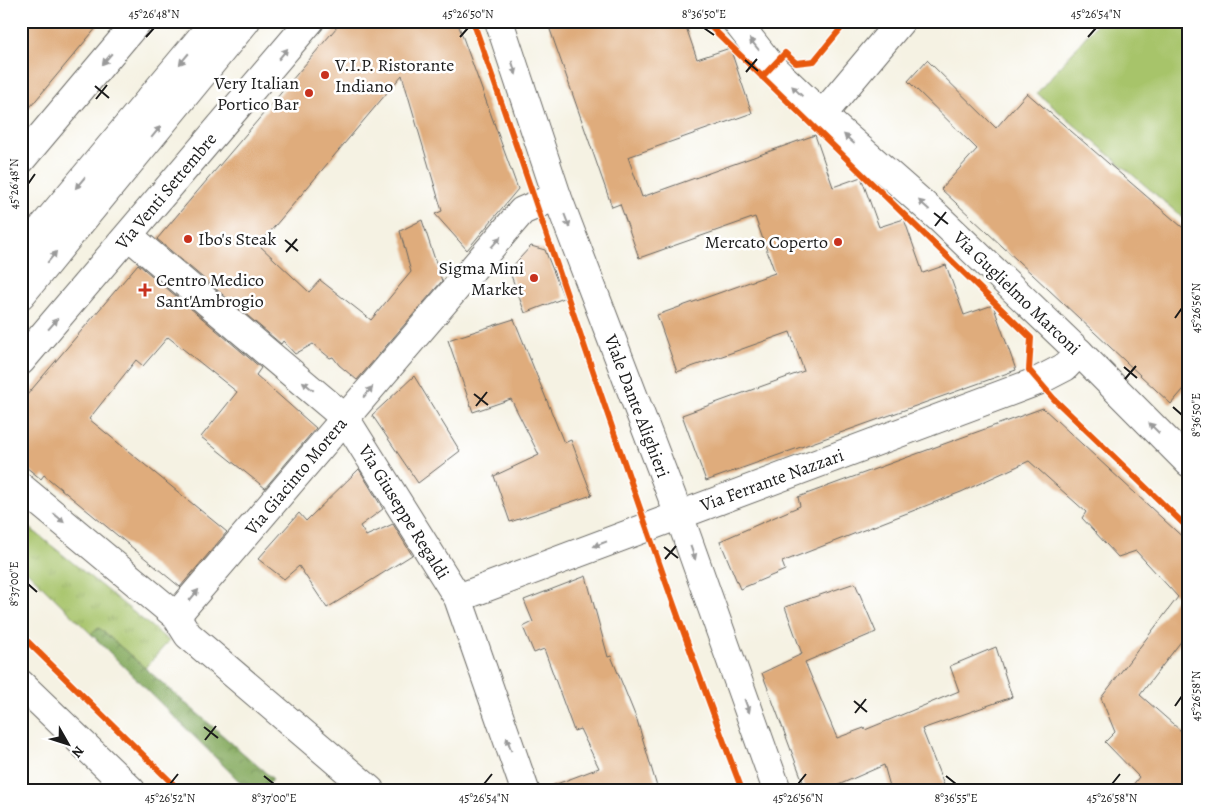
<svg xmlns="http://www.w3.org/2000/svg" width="1210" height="811" font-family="Alegreya,serif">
  <defs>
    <pattern id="grass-tufts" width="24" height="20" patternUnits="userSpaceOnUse" patternTransform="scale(1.25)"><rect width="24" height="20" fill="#a7c46b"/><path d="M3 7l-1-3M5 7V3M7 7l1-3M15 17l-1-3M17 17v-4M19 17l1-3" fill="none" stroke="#8fa85c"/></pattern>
    <pattern id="forest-crowns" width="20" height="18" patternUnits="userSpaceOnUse" patternTransform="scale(1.25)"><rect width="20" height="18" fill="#85aa5f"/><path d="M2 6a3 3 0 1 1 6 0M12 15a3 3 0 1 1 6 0" fill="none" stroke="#6c8a4e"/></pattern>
  </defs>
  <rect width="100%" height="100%" fill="#fff"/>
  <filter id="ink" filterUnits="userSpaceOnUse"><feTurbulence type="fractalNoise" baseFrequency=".02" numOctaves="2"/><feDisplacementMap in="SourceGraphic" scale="10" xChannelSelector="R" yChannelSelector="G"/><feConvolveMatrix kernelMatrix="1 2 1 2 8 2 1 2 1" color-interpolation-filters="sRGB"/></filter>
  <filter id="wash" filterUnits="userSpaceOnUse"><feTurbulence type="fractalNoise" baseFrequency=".0096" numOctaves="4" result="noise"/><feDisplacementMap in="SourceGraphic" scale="20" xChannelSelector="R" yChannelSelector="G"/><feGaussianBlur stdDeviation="1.12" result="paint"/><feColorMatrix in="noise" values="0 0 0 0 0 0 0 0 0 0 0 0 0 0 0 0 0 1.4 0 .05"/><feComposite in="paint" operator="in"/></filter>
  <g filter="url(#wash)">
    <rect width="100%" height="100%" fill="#f5f2e3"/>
    <path fill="url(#grass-tufts)" stroke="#627044" d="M21 523 30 528 169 641 145 668 99 628 91 634 21 565Z"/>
    <path fill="url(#forest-crowns)" stroke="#50633e" d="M99 628 273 779 263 790H248L91 634Z"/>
    <path fill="#a7c46b" stroke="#627044" d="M1099 21H1189V223L1037 93Z"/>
    <g id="blocks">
      <path fill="#dfac7c" d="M27 21H102L21 118V28Z
        M342 21H457L518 189 467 250 435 214 442 211 402 75 259 245 309 292 320 280 371 320 411 272 400 231 422 220 442 281 357 380 339 365 333 357 330 358 313 344 295 354 283 341 281 344 157 239Z
        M547 21H684L697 59 730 48 752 113 628 157 642 197 815 135 833 187 861 177 879 227 904 219 923 273 946 265 964 315 993 305 1016 370 706 481 682 415 804 371 790 332 677 372 657 315 775 273 755 217 639 258 620 204 612 207Z
        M927 60 996 128 1027 93 1189 233V383L1171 404 941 189 977 149 908 81Z
        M531 246 545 250 564 298 525 313 509 270Z
        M138 264 261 368 256 375 316 428 265 488 201 437 237 392 168 337 143 366 136 360 89 419 227 532 180 587 44 475 41 479 21 463V402Z
        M514 319 564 443 571 440 592 495 510 522 494 476 539 455 511 399 473 412 448 340Z
        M414 376 460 451 418 483 372 415Z
        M1043 408 1189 543V631L1140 695 1189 738V790H1129L1139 777 1105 742 1115 732 1101 698 1178 597 1136 551 1118 557 1082 518 1086 512 1029 461 961 492 782 562 785 570 740 589 720 541 800 506 798 497Z
        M359 469 383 509 360 526 366 536 393 524 412 555 327 608 299 566 284 579 258 559 299 513 306 521Z
        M586 576 608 657 611 656 637 720 658 790H546V788L599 768 580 729 574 731 544 649 534 653 523 627 533 622 524 600Z
        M855 583 876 632 805 662 837 738 864 728 865 730 959 691 950 666 996 647 1012 697 922 729 946 790H891L884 765 827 790H806L762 673 802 654 785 607Z"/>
    </g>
  </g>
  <g filter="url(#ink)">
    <use href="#blocks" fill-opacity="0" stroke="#686762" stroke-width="1"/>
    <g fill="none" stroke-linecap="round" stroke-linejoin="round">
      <defs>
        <path id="minor" d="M822 115 901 21
          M21 160 138 21
          M129 236 345 418 458 598 525 790
          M21 253 215 21
          M21 295 246 21
          M21 361 310 21
          M21 487 176 616 522 211 557 196
          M458 598 1038 381 1065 367 1079 352
          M176 616 188 635 370 790
          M21 684 131 790"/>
        <path id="major" d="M499 21 557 196 679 515 777 790
          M736 21 772 67 822 115 939 218 1079 352 1189 463"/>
      </defs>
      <use href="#minor" stroke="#686762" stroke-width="30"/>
      <use href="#major" stroke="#686762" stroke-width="30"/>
      <use href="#minor" stroke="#fff" stroke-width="28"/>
      <use href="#major" stroke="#fff" stroke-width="28"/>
      <defs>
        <path id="cycleway" d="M473 21C563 277 645 536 742 790
          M705 21 1031 338 1029 370 1054 399 1189 529
          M762 77 785 53 796 63 814 61 847 21
          M21 635 179 790"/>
      </defs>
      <use href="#cycleway" stroke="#fff" stroke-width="9"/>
      <use href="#cycleway" stroke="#e8590c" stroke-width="6"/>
    </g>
    <defs><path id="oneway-solid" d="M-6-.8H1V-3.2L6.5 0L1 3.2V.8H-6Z" transform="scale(1.25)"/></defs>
    <g fill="#999">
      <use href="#oneway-solid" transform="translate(754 44) rotate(-129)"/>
      <use href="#oneway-solid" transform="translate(283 54) rotate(-50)"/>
      <use href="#oneway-solid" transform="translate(107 59) rotate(130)"/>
      <use href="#oneway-solid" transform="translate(184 59) rotate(130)"/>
      <use href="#oneway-solid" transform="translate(514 68) rotate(72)"/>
      <use href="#oneway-solid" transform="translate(797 91) rotate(-136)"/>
      <use href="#oneway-solid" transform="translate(156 132) rotate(-51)"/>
      <use href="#oneway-solid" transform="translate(849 139) rotate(-138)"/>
      <use href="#oneway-solid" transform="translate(80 183) rotate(130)"/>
      <use href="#oneway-solid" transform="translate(924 205) rotate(-138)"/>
      <use href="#oneway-solid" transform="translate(567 221) rotate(69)"/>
      <use href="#oneway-solid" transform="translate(496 242) rotate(-49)"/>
      <use href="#oneway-solid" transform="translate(52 257) rotate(-51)"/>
      <use href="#oneway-solid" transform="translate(53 324) rotate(-49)"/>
      <use href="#oneway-solid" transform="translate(308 386) rotate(-140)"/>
      <use href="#oneway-solid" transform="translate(368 392) rotate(-49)"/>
      <use href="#oneway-solid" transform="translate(1154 428) rotate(-135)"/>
      <use href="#oneway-solid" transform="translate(59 518) rotate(40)"/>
      <use href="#oneway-solid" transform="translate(600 544) rotate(159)"/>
      <use href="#oneway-solid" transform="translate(693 553) rotate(70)"/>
      <use href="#oneway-solid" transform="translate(194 595) rotate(-50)"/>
      <use href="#oneway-solid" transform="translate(747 706) rotate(70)"/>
      <use href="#oneway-solid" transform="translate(509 744) rotate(-109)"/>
    </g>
  </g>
  <path fill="none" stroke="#1c1c1c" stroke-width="2" d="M704 28 714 35M146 37 154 28M460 37 468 28M1088 37 1096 28M745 60 758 71M746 72 757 59M95 86 109 98M96 99 107 85M28 184 35 174M934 213 948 224M935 226 946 212M285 240 298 251M286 252 297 239M1175 318 1182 308M1124 367 1137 378M1125 379 1136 366M474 394 488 405M476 406 487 392M1173 407 1182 415M664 547 678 558M665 559 676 546M28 584 37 592M854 701 867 712M1175 706 1182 696M855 713 866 699M204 727 218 738M205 740 216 726M264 776 274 784M946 776 956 784M170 784 178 774M484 784 492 774M798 784 806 774M1112 784 1120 774"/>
  <g fill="#c8321e" stroke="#fff" stroke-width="2">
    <circle cx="325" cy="75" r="5"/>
    <circle cx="309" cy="93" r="5"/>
    <circle cx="188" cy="239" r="5"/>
    <circle cx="838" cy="242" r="5"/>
    <circle cx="534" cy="278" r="5"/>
    <path d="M142.5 282.5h5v5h5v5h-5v5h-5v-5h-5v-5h5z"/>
  </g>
  <g text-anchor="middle" stroke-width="5" stroke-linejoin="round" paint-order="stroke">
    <g font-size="18" fill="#1c1c1c" stroke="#fff" text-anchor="start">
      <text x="335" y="71">V.I.P. Ristorante<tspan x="335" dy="21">Indiano</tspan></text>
      <text x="299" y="89" text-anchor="end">Very Italian<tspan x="299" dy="21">Portico Bar</tspan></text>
      <text x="198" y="245">Ibo's Steak</text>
      <text x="828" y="248" text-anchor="end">Mercato Coperto</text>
      <text x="524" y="274" text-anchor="end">Sigma Mini<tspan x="524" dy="21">Market</tspan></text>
      <text x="156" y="286">Centro Medico<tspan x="156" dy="21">Sant'Ambrogio</tspan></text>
    </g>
    <g font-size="18" fill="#1c1c1c" stroke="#fff">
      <text transform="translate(166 191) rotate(-50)" y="6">Via Venti Settembre</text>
      <text transform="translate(1017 293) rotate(44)" y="6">Via Guglielmo Marconi</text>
      <text transform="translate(637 406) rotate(69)" y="6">Viale Dante Alighieri</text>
      <text transform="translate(296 476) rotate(-50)" y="6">Via Giacinto Morera</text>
      <text transform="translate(772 480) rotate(-20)" y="6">Via Ferrante Nazzari</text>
      <text transform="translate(404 512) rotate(58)" y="6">Via Giuseppe Regaldi</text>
    </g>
  </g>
  <rect width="1210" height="811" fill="none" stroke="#fff" stroke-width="55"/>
  <g transform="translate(68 744) rotate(129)" stroke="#ffffff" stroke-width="4" paint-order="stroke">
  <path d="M0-4L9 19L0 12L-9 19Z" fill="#1c1c1c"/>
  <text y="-8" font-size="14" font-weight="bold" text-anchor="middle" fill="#1c1c1c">N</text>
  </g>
  <rect x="28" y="28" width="1154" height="756" fill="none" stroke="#1c1c1c" stroke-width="2"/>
  <g font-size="12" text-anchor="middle" fill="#1c1c1c">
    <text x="154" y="18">45°26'48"N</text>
    <text x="468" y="18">45°26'50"N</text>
    <text x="704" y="18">8°36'50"E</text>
    <text x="1096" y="18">45°26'54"N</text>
    <text transform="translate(14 184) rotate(-90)" y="4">45°26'48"N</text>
    <text transform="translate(1196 308) rotate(-90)" y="4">45°26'56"N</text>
    <text transform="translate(1196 415) rotate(-90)" y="4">8°36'50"E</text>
    <text transform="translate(14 584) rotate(-90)" y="4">8°37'00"E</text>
    <text transform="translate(1196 696) rotate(-90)" y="4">45°26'58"N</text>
    <text x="170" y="802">45°26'52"N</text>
    <text x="274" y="802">8°37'00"E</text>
    <text x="484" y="802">45°26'54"N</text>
    <text x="798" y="802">45°26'56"N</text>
    <text x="956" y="802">8°36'55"E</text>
    <text x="1112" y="802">45°26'58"N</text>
  </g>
</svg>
